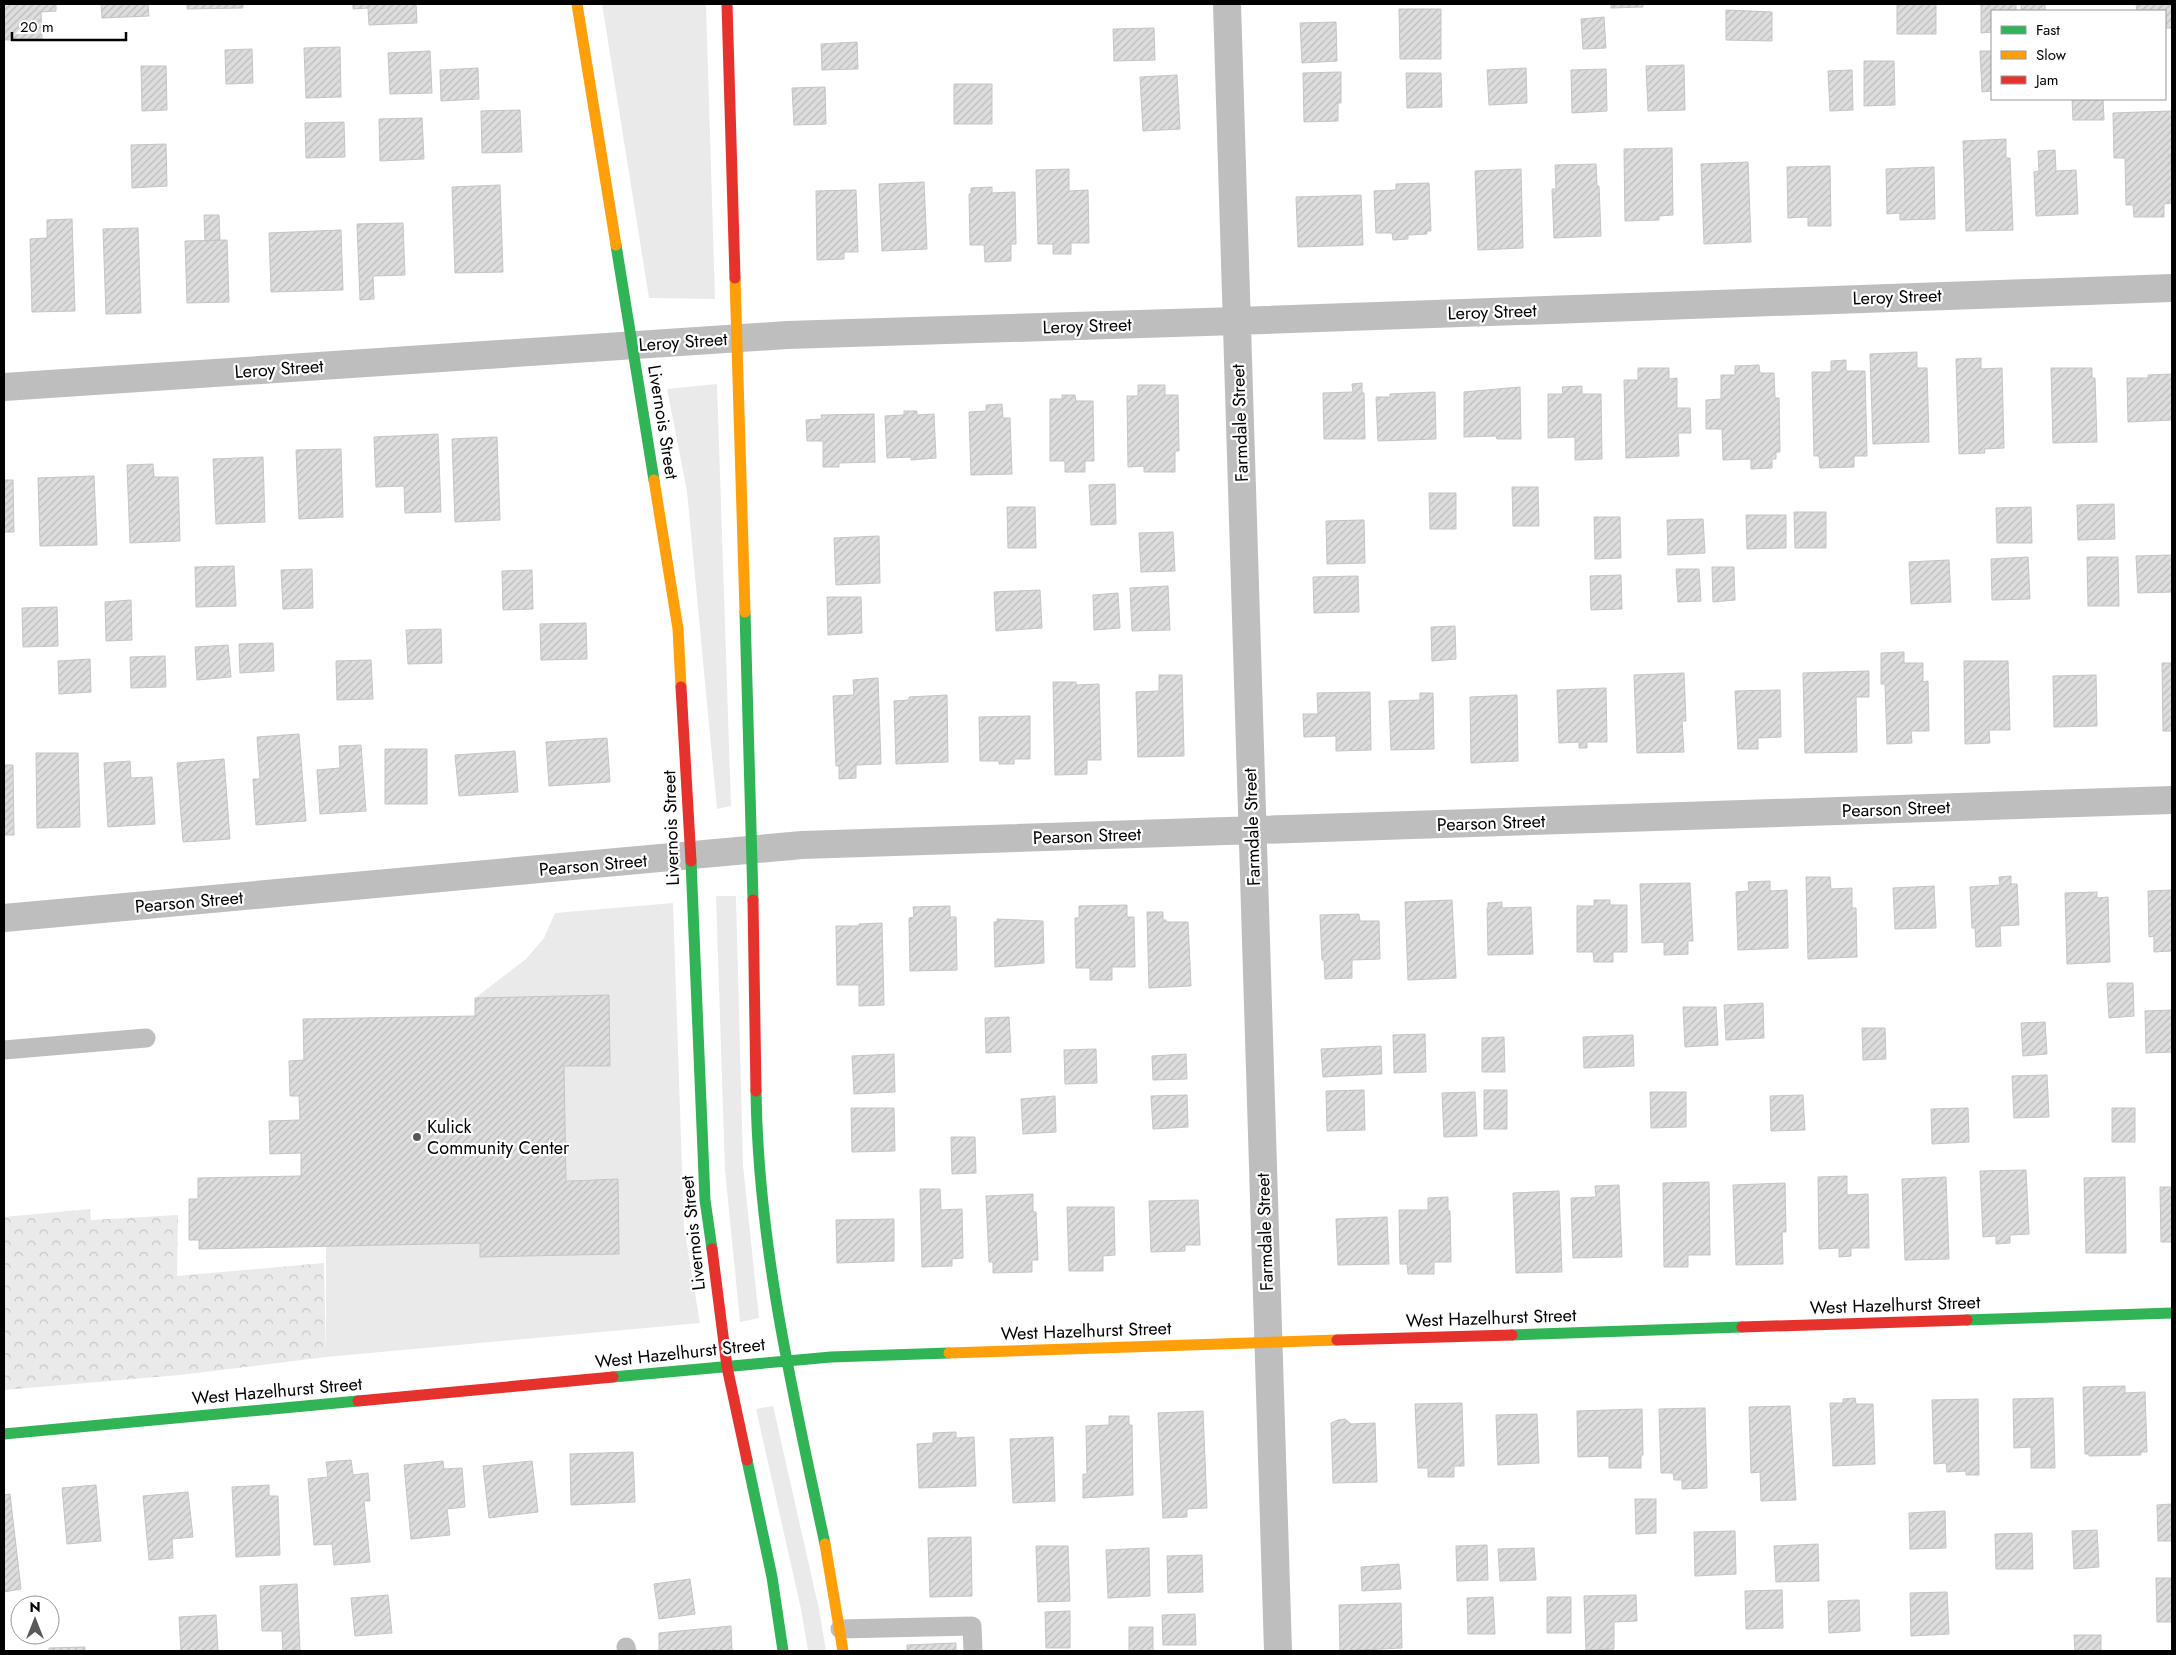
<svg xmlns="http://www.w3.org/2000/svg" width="2176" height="1655" font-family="Jost,sans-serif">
  <defs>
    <pattern id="park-crowns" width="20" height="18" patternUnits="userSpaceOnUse" patternTransform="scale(1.25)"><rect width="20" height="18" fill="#eaeaea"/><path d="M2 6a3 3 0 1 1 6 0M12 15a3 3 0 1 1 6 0" fill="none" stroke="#c7c7c7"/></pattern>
    <pattern id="building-hatch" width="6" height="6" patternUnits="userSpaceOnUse" patternTransform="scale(1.25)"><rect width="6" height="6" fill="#ddd"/><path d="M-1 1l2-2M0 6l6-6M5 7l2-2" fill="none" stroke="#bcbcbc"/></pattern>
  </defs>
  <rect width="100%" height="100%" fill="#fff"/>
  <path fill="#eaeaea" d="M602 4H706L715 299 649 298Z
    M717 384 731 806 717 809 687 491 667 389Z
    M716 896H736L743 1165 759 1318 740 1322 725 1170Z
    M673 903 684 1227 700 1323 326 1357V1246L480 1243 481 1257 619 1254 618 1179 566 1180 564 1066H610L608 995 475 998 526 959 544 938 555 913Z
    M773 1406 819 1609 826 1651H808L801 1609 756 1409Z"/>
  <path fill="url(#park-crowns)" d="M90 1209 91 1220 178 1215 177 1276 324 1263 326 1357 180 1375 4 1390V1217Z"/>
  <path fill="url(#building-hatch)" stroke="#c5c5c5" d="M4 4H56V11L41 12 42 39 4 40Z
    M101 4H148L149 16 102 18Z
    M187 4H243V8L187 9Z
    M353 4H416L417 23 369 25 368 8 353 9Z
    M1611 4H1643V7L1611 8Z
    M1897 4H1936V34H1897Z
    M1981 4H2016V11H1992V32L1981 33Z
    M2021 4H2045V11H2021Z
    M2136 4H2172V28H2165V11H2137Z
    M1399 9H1441V59H1400Z
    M1726 10 1772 12V41L1726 40Z
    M1604 17 1606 48 1583 49 1581 19Z
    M1336 22 1337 61 1302 63 1300 23Z
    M1154 28 1155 60 1114 61 1113 29Z
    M857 42 858 69 822 70 821 44Z
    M340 47 341 97 306 98 304 48Z
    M252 49 253 83 226 84 225 50Z
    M430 51 432 93 390 94 388 53Z
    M1980 51H1992V91L1982 92Z
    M1864 61H1894L1895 105 1864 106Z
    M1684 65 1685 110 1648 111 1646 66Z
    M141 66H166L167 110 142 111Z
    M478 68 479 99 441 101 440 70Z
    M1526 68 1527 103 1489 105 1487 70Z
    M1606 69 1607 111 1572 113 1571 70Z
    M1852 70 1853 110 1830 111 1828 71Z
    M1341 72V103H1338V121L1304 122 1303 73Z
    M1406 73H1441L1442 107 1407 108Z
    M1177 75 1180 129 1143 131 1140 77Z
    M954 84H992V124H954Z
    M825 87 826 124 794 125 792 88Z
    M2072 99H2103L2104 120H2073Z
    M520 110 522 152 482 153 481 111Z
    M2172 111V156H2171L2172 203 2164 204V217H2134L2133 205H2126L2125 158H2114L2113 113Z
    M422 118 424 159 380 161 379 119Z
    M344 122 345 157 306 158 305 123Z
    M2006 139V158H2010L2013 230 1966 231 1963 141Z
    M166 144 167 186 132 188 131 145Z
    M1672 148 1673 215 1659 216V220L1625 221 1624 149Z
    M2055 150 2056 171 2076 170 2078 214 2036 216 2034 172 2039 171 2038 151Z
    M1748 162 1751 242 1704 244 1701 164Z
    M1596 164 1597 186H1599L1601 236 1554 238 1552 189H1556L1555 165Z
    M1830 166 1831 226H1808V217L1788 218 1787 167Z
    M1934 167 1935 219 1900 220V213L1887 214 1886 169Z
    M1069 169V191L1088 190 1089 243H1071V254H1053V244H1038L1036 170Z
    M1521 169 1523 248 1478 250 1475 171Z
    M924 182 927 249 882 251 879 184Z
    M1429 183 1431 231H1427V234L1408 235V239L1393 240 1392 233H1376L1374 191 1396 190V184Z
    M500 185 503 272 455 273 452 187Z
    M992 187V193L1015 192 1016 244H1011V261L985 262 984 245H970L969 194H971V188Z
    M856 190 858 252H844V259L817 260 816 191Z
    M1361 195 1363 245 1298 247 1296 197Z
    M204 215H219L220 240 205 241Z
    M72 219 75 311 32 312 30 239 47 238V220Z
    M403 223 405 275 373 276 374 299 360 300 357 224Z
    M138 228 141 313 106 314 103 229Z
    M341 230 343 290 271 292 269 233Z
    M227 240 229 302 187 303 185 241Z
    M1917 352V368H1927L1929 442 1873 444 1870 354Z
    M1981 358V369L2002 368 2004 448 1984 449 1985 453 1959 454 1956 359Z
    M1846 360V371H1865L1867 456H1854V467L1820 468 1819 456H1814L1812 372H1831V361Z
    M1759 365 1760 373H1774L1775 398H1779L1780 452H1776V459H1772V468L1751 469V459L1723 460 1722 429H1706V400L1721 399V375H1735V366Z
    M1638 368H1669V379L1677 378V408H1690L1691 433H1678L1679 456 1626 458 1624 380H1638Z
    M2051 368H2092V378H2095L2097 442 2053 443Z
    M2172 374V420L2128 422 2127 378H2148V375Z
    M1362 383V393H1364L1365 439H1324L1323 393 1353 392 1352 384Z
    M1138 385H1165V395H1178L1179 451H1175V472H1144V466L1128 467 1127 396H1138Z
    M1582 386V394H1601L1602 459 1575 460V437L1548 438V394H1563L1562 387Z
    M1520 387 1521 439H1497L1496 436 1464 437V392Z
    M1435 392 1436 439 1378 441 1376 397H1390V394Z
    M1062 395H1075L1076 401H1093L1094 461H1085V472H1065V461H1050V399H1062Z
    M1002 404 1003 418H1010L1012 474 971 475 969 412 986 411V405Z
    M904 411H917V415L934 414 936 458 911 460V457L887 458 885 416 904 415Z
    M874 414 875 462 839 463V467H823V441H807L806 420 822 419 821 415Z
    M438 434 441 512 405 513 404 486 376 487 374 437Z
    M497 437 500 520 455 522 452 439Z
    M341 449 343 517 299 519 296 450Z
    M263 457 265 522 216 524 213 459Z
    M153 464 154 477H178L180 541 130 543 127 465Z
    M94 476 97 545 40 546 38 478Z
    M4 480H13L14 532H4Z
    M1115 484 1116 524 1091 525 1089 485Z
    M1512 487H1538L1539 526H1513Z
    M1429 493H1456V529H1430Z
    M2114 504 2115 539 2078 540 2077 505Z
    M1007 507H1035L1036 548H1008Z
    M2031 507 2032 543H1997L1996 508Z
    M1794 512H1826V548H1795Z
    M1746 515H1786V548L1747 549Z
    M1594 517H1620L1621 558 1595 559Z
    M1703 519 1705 553 1668 555 1667 520Z
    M1364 520 1365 563 1327 564 1326 521Z
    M1173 532 1175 571 1141 572 1139 533Z
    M879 536 880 583 836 585 834 538Z
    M2172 555V592L2138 593 2136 556Z
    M2028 557 2030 599 1992 600 1991 559Z
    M2087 557H2118L2119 606H2088Z
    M1949 560 1951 602 1911 604 1909 562Z
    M234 566 236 606 196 607 195 567Z
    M1712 567H1734L1735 600 1713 602Z
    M312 569 313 608 283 609 281 570Z
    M1676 569H1699L1701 601 1678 602Z
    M532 570 533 609 503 610 502 571Z
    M1621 575 1622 609 1591 610 1590 576Z
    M1358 576 1359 612 1314 613 1313 577Z
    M1168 586 1170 630 1132 631 1130 588Z
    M1040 590 1042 628 996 631 994 592Z
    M1118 593 1120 628 1094 630 1093 595Z
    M827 597H861L862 633 828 635Z
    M131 600 132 640 106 641 105 602Z
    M57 607 58 646 23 647 22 608Z
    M586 623 587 659 541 660 540 624Z
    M1455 626 1456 659 1432 661 1431 627Z
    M441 629 442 663 408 664 406 630Z
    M273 643 274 671 240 673 239 644Z
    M228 645 231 677 197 680 195 647Z
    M1904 652V663H1923V682L1928 681 1929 731H1911L1912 743 1887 744 1885 684H1881V653Z
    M165 656 166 687 131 688 130 657Z
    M90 659 91 692 59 694 58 661Z
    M371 660 373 699 337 700 336 661Z
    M1964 661H2008L2010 730H1989L1990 743 1965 744Z
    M2162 663H2172V731H2163Z
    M1869 671V697H1856L1857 752 1805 753 1803 673Z
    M1684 673 1686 721H1682L1684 752 1637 753 1634 675Z
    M1159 675H1182L1184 756 1138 757 1136 692 1159 691Z
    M2096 675 2097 726 2054 727 2053 676Z
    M878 678 881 764 856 765V778L839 779V766H836L833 696 854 695 853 680Z
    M1053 682H1076V685L1099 684 1101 760H1087V774L1055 775Z
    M1606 688 1607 742H1587V748H1579V742L1559 743 1557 690Z
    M1780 690 1781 737 1758 738V749H1738L1735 691Z
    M1370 692 1371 750 1336 751V736L1304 737 1303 714H1318L1317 693Z
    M1420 693H1433L1434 749 1391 750 1389 701 1420 700Z
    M947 695 948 762 896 764 894 701 909 700V697Z
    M1517 695 1518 761 1471 763 1470 697Z
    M1030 716V759H1014V764H999V761H980L979 717Z
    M299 734 306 821 256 825 253 779H260L257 737Z
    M607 738 610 782 549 786 546 742Z
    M361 745 366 811 320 814 317 770 340 768 339 746Z
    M385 749H427V804H385Z
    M515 751 518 792 459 796 455 755Z
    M36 753H78L80 827 37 828Z
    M224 759 230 839 183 842 177 763Z
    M130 761 131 778 152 777 155 824 108 827 104 763Z
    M4 765H13L14 835H4Z
    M2011 876V884H2017L2019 925 2000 926 2001 946 1976 947 1975 928H1972L1970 887 2000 885 1999 877Z
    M1806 877H1830L1831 889 1852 888V908H1856L1857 957 1808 959Z
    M1770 881V891L1787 890 1788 948 1738 950 1736 892 1749 891 1748 882Z
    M1690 883 1693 941H1688V954L1664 955V942L1642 943 1640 884Z
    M1934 886 1936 928 1895 929 1893 888Z
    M2172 890V951L2154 952V936L2149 937 2148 891Z
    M2097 892V898L2108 897 2110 962 2067 964 2065 893Z
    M1452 900 1456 978 1408 980 1405 902Z
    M1594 900H1610V905H1627V952H1613V962H1594L1593 952H1577V906H1594Z
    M1502 902V908L1531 907 1533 954 1488 955 1487 908H1488V903Z
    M1127 905V917H1134L1135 967H1112V980H1090V968H1076L1075 918H1079V906Z
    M950 906V917H956L957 970 910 971 909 918 914 917 913 907Z
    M1147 912H1163V920H1166V922H1188L1191 986 1149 988Z
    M1359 914 1360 921H1379L1380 959 1352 960V978L1325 979 1324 960H1322L1320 915Z
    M997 919 1043 921 1044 963 995 967 994 922H997Z
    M882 923 884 1005 859 1006V985H837L836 926H859V924Z
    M2107 983H2133L2134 1016 2109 1018Z
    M609 995 610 1066H564L566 1181 618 1179 619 1254 480 1257V1243L199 1249V1240H189V1199H198V1178L301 1176V1153L270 1154 269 1121 300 1120 299 1096H290L289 1061 304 1060 303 1019 475 1016V998Z
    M1763 1003 1764 1038 1726 1040 1724 1005Z
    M1683 1007H1716L1718 1045 1685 1047Z
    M2172 1010V1052L2146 1053 2145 1011Z
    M1009 1017 1011 1052 986 1053 985 1018Z
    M2045 1022 2047 1054 2023 1056 2021 1023Z
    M1862 1028H1885L1886 1059 1863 1060Z
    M1425 1034 1426 1072 1394 1073 1393 1035Z
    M1633 1035 1634 1066 1584 1068 1583 1037Z
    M1504 1037 1505 1072H1482V1038Z
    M1381 1046 1382 1074 1323 1077 1321 1049Z
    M1096 1049 1097 1083 1065 1084 1064 1050Z
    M894 1054 895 1092 854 1094 852 1056Z
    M1186 1054 1187 1079 1153 1080 1152 1056Z
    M2047 1075 2049 1117 2014 1118 2012 1076Z
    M1364 1090 1365 1130 1327 1131 1326 1091Z
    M1484 1090H1507V1129H1484Z
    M1475 1092 1477 1136 1444 1137 1442 1093Z
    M1650 1092H1686V1127L1651 1128Z
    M1187 1095 1188 1127 1153 1129 1151 1096Z
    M1803 1095 1805 1130 1771 1131 1770 1096Z
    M1055 1096 1056 1132 1023 1134 1021 1099Z
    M851 1108H894L895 1151 852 1152Z
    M1968 1108 1969 1142 1932 1144 1931 1109Z
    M2112 1108H2135V1142H2112Z
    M951 1137H975L976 1173 952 1174Z
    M2026 1170 2029 1234 2010 1235V1243L1996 1244V1236L1983 1237 1980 1171Z
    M1847 1176V1195L1868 1194 1869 1248H1851V1256L1839 1257V1248L1819 1249 1818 1177Z
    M1946 1177 1949 1259 1905 1260 1902 1179Z
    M2125 1177 2126 1253H2086L2084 1178Z
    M1709 1182 1710 1255H1688V1267H1664L1663 1183Z
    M1785 1183 1786 1232H1782L1783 1264 1736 1265 1733 1185Z
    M1619 1185 1622 1257 1573 1258 1571 1198 1596 1197 1595 1186Z
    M2160 1187H2172V1242H2161Z
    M920 1189H940L941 1210 962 1209 963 1258 952 1259V1266L922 1267Z
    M1559 1191 1562 1272 1516 1273 1513 1193Z
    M1033 1194V1212H1036L1038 1260H1032V1272L993 1273V1262H989L986 1196Z
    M1448 1197V1211H1450L1451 1262H1434V1274H1408L1407 1264H1400L1399 1210H1428V1198Z
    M1198 1200 1200 1245H1185V1251L1151 1252 1149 1201Z
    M1067 1207H1114L1115 1255 1103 1256V1271H1069Z
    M1387 1217 1389 1264 1338 1265 1336 1219Z
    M894 1219V1261L837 1263 836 1220Z
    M2125 1386V1393L2145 1392 2147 1452H2141V1455L2089 1456V1454H2085L2083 1387Z
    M1855 1398 1856 1404H1873L1875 1464 1833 1466 1830 1403H1843V1399Z
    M2053 1398 2055 1468H2031V1447L2014 1448 2013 1399Z
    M1978 1399 1979 1475H1966V1471L1947 1472 1946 1463 1934 1464 1932 1400Z
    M1462 1403 1464 1466H1454V1477H1428V1468H1418L1415 1404Z
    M1790 1406 1796 1500 1761 1501 1760 1472 1751 1473 1749 1407Z
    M1705 1408 1707 1488 1682 1489V1480H1674L1673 1473H1661L1659 1409Z
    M1642 1409 1643 1455H1641V1468H1609V1456L1578 1457 1577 1411Z
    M1203 1411 1207 1508 1187 1509V1517L1163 1518 1158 1413Z
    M1537 1414 1539 1463 1498 1465 1496 1415Z
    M1109 1416H1129V1425H1132L1133 1495 1083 1498V1474H1087L1086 1426 1109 1425Z
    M1345 1419 1351 1424 1375 1423 1377 1482 1333 1483 1331 1423 1338 1420Z
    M956 1432V1438L974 1437 976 1486 919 1488 917 1444 933 1443V1433Z
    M1053 1437 1055 1501 1013 1503 1010 1439Z
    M633 1452 635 1502 571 1505 570 1454Z
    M351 1460 353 1475 368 1473 370 1501H364L370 1562 334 1565 332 1544 314 1545 308 1479 328 1477 326 1462Z
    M443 1461 444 1469 462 1468 465 1507 447 1509 450 1535 411 1539 404 1465Z
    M532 1461 538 1512 489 1518 483 1466Z
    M96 1485 101 1541 67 1544 62 1488Z
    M269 1485V1496H278L280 1555 236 1557 232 1487Z
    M188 1492 193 1537 172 1539 173 1558 149 1560 143 1496Z
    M10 1494 21 1589 4 1592V1495Z
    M1635 1499H1656V1533L1636 1534Z
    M2172 1504V1541H2158L2157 1505Z
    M1945 1511 1946 1548 1910 1549 1909 1513Z
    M2097 1530 2099 1567 2074 1569 2072 1531Z
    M1735 1531 1736 1574 1695 1576 1694 1532Z
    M2032 1533 2033 1569H1996L1995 1534Z
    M971 1537 972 1596 930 1597 928 1538Z
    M1818 1544 1819 1581 1776 1582 1774 1546Z
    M1487 1545 1488 1580 1457 1581 1456 1546Z
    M1036 1546H1068L1070 1601 1038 1602Z
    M1149 1548 1150 1596 1108 1598 1106 1550Z
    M1534 1548 1536 1580 1500 1581 1498 1549Z
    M1202 1555 1203 1592 1168 1593 1167 1556Z
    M1399 1564 1401 1589 1362 1591 1361 1567Z
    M2156 1578H2172V1622H2157Z
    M690 1579 695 1614 659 1619 654 1584Z
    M297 1584 300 1650 283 1651 282 1631H262L260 1586Z
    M1782 1590 1783 1628 1746 1629 1745 1591Z
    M1947 1592 1949 1634 1911 1636 1910 1593Z
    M388 1595 392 1633 355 1636 351 1598Z
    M1636 1595 1637 1621 1614 1622V1649L1586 1650 1584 1596Z
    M1493 1597 1495 1634H1468L1467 1598Z
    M1547 1597H1571V1633H1547Z
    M1859 1600 1860 1631 1829 1633 1828 1601Z
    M1401 1603 1402 1648 1340 1651 1339 1605Z
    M1070 1611V1648H1046L1045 1612Z
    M1195 1614 1196 1645H1163L1162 1615Z
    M216 1615 218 1651H181L179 1617Z
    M731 1626 732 1651H659V1633Z
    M1129 1627H1153V1651H1129Z
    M2074 1635H2101V1651H2075Z
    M956 1643V1651H907V1645Z
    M85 1647V1651H49V1648Z"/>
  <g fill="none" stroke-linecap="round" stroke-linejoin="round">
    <path stroke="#bebebe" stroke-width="19" d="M4 1050 146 1038
      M840 1629 972 1626 973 1651
      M626 1647 627 1651"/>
    <path stroke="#bebebe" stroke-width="28" d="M1227 4 1278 1651
      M4 387 787 335 1237 321 2172 288
      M4 918 802 845 2172 800"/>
    <path stroke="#30b455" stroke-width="11" d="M616 245 654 480
      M745 612 753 900
      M691 861 705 1200 712 1249
      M756 1091C758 1245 793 1394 825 1544
      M1967 1320 2172 1313
      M1512 1335 1742 1327
      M613 1377 831 1357 949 1353
      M4 1434 358 1401
      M747 1460 772 1577 783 1651"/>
    <path stroke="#ff9f0a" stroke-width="11" d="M577 4 616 245
      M735 278 745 612
      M654 480 678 629 681 687
      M949 1353 1337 1340
      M825 1544 843 1651"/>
    <path stroke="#e5322d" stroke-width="11" d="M727 4 735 278
      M681 687 691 861
      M753 900 756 1091
      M712 1249 727 1367 747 1460
      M1742 1327 1967 1320
      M1337 1340 1512 1335
      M358 1401 613 1377"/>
  </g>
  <circle fill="#595959" stroke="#fff" stroke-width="2" cx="417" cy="1137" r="5"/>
  <g text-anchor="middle" stroke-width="4.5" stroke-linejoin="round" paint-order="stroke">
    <g font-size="18" fill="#000" stroke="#fff">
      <text transform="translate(1897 297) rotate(-2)" y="6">Leroy Street</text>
      <text transform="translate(1492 312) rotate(-2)" y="6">Leroy Street</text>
      <text transform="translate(1087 326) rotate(-2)" y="6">Leroy Street</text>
      <text transform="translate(683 342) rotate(-4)" y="6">Leroy Street</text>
      <text transform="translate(279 369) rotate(-4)" y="6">Leroy Street</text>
      <text transform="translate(663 422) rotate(81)" y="6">Livernois Street</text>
      <text transform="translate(1240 423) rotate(-92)" y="6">Farmdale Street</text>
      <text transform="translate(1896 809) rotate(-2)" y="6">Pearson Street</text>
      <text transform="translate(1491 823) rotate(-2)" y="6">Pearson Street</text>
      <text transform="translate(1252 827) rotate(-92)" y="6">Farmdale Street</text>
      <text transform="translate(671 828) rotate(-92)" y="6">Livernois Street</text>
      <text transform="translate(1087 836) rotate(-2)" y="6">Pearson Street</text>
      <text transform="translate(593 865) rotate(-5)" y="6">Pearson Street</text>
      <text transform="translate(189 902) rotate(-5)" y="6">Pearson Street</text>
      <text transform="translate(1265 1232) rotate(-92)" y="6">Farmdale Street</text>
      <text transform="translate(693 1233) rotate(-96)" y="6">Livernois Street</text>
      <text transform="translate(1895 1305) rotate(-2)" y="6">West Hazelhurst Street</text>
      <text transform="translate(1491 1318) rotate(-2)" y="6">West Hazelhurst Street</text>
      <text transform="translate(1086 1331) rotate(-2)" y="6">West Hazelhurst Street</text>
      <text transform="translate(680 1353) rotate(-6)" y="6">West Hazelhurst Street</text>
      <text transform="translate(277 1391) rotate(-5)" y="6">West Hazelhurst Street</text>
    </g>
    <g font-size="18" fill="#000" stroke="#fff" text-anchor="start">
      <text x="427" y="1133">Kulick<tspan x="427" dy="21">Community Center</tspan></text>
    </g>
  </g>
  <rect width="2176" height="1655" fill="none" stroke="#000000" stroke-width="10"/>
  <rect x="1991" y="10" width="175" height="90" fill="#ffffff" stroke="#999999"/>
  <rect x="2001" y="26" width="25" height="8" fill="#30b455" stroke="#999999"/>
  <text x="2036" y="35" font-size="15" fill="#000000">Fast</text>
  <rect x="2001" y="51" width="25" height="8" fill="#ff9f0a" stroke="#999999"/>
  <text x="2036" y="60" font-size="15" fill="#000000">Slow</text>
  <rect x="2001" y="76" width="25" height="8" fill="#e5322d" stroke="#999999"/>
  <text x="2036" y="85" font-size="15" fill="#000000">Jam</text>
  <g transform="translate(35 1620)"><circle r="24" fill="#ffffff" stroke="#999999"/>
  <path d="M0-4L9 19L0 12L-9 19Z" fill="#595959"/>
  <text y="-8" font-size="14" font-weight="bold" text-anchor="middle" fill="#000000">N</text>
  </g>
  <path d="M12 32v8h114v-8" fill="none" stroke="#000000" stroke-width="2.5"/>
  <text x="20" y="32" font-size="15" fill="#000000" stroke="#ffffff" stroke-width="4" paint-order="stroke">20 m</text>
</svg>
